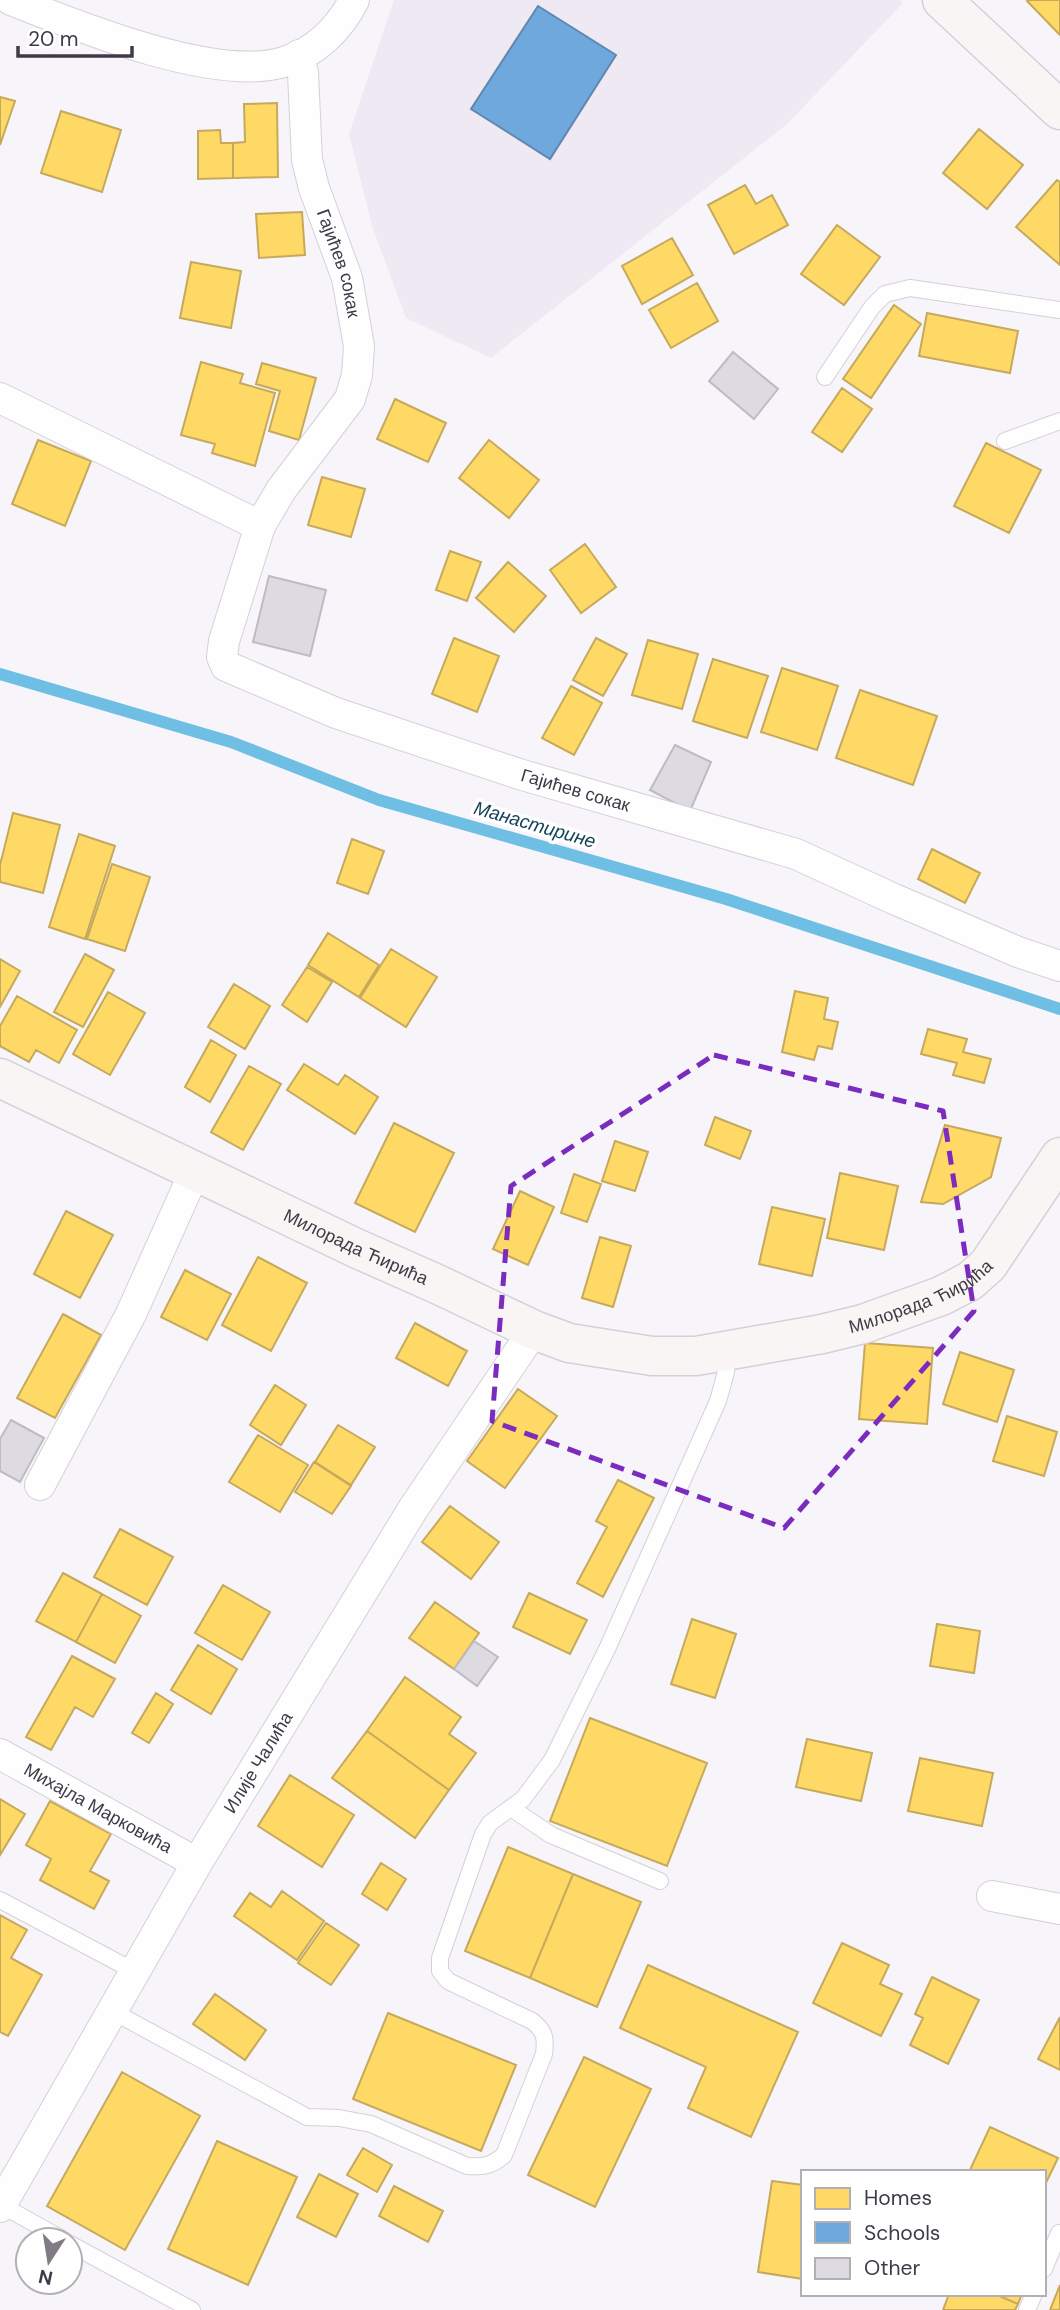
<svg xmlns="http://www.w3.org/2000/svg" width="1060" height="2310" font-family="'DM Sans',sans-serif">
  <rect width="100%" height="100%" fill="#f7f5f9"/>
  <path fill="#eee9f3" d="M394 0H900L903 3 787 124 491 358 406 318 373 229 349 134Z"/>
  <path fill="#ffd966" stroke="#c6a95c" stroke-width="2" d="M1028 0H1060V35L1027 1Z
    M0 97 15 101 0 145Z
    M277 103 278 177 233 178V143L245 142 244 104Z
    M61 111 121 130 102 192 41 173Z
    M979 129 1023 165 987 209 943 173Z
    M220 130 221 143H233V178L198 179V131Z
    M1057 180 1060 182V265L1016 227Z
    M745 185 756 204 772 195 788 225 734 254 708 205Z
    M302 212 305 255 259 258 256 214Z
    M837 225 880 257 844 305 801 274Z
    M672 238 693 275 642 304 622 266Z
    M191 262 241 271 231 328 180 318Z
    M697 283 718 321 671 348 649 310Z
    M894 305 921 324 871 398 843 379Z
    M927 313 1018 331 1010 373 919 356Z
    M201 362 243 374 240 383 275 393 255 466 212 453 215 444 181 435Z
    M262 363 316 378 299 440 269 431 280 391 256 384Z
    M842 388 872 409 842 452 812 432Z
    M395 399 446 423 428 462 377 439Z
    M38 440 91 461 65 526 12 504Z
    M489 440 539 480 509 518 459 478Z
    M986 443 1041 470 1009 533 954 506Z
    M322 477 365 489 351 537 308 525Z
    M585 544 616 587 581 613 550 570Z
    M450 551 481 562 467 601 436 590Z
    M508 562 546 596 514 632 476 598Z
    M454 638 499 656 477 712 432 694Z
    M596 638 627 654 603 696 573 680Z
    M648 640 698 654 682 709 632 695Z
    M713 659 768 676 747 738 693 721Z
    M782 668 838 686 817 750 761 732Z
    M571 686 602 703 574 755 542 738Z
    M860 690 937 716 913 785 836 758Z
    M13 813 60 825 43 893 0 882V865Z
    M79 834 115 846 85 939 49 927Z
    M352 839 384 851 368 894 337 883Z
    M932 849 980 873 965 903 918 879Z
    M112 864 150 877 125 951 87 939Z
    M328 933 379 965 359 997 308 965Z
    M391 949 437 977 406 1027 360 998Z
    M85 954 114 970 83 1027 54 1012Z
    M0 959 20 971 0 1007Z
    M307 967 332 982 307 1022 282 1005Z
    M234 984 270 1006 245 1049 208 1027Z
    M795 991 828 998 824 1019 838 1022 832 1049 818 1046 814 1060 782 1052Z
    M108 992 145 1013 110 1075 73 1054Z
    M17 996 77 1030 59 1063 36 1050 29 1062 0 1046V1026Z
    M928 1029 967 1039 963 1052 991 1059 984 1083 953 1075 957 1063 921 1054Z
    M211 1040 236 1055 210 1102 185 1087Z
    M304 1064 338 1085 345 1075 378 1097 355 1134 287 1090Z
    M249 1066 281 1084 243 1150 211 1132Z
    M715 1117 751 1131 740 1159 705 1145Z
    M394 1123 454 1153 415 1232 355 1203Z
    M945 1125 1001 1138 991 1177 943 1204 921 1202Z
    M615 1141 648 1152 635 1191 602 1181Z
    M840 1173 898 1186 884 1250 827 1238Z
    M574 1174 601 1184 587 1222 561 1213Z
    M520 1191 554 1207 528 1265 493 1249Z
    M772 1207 825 1219 812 1276 759 1264Z
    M66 1211 113 1235 80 1298 34 1274Z
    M600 1237 631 1246 613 1307 582 1298Z
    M258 1257 307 1283 271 1351 222 1325Z
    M185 1270 231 1294 207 1340 161 1317Z
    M63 1314 101 1335 55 1418 17 1398Z
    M415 1323 467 1351 448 1386 396 1358Z
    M865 1343 933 1348 927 1424 859 1419Z
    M960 1352 1014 1370 997 1422 943 1404Z
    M275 1385 306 1405 281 1445 250 1425Z
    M518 1389 557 1416 505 1488 467 1461Z
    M1007 1416 1057 1432 1044 1476 993 1461Z
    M338 1425 375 1447 351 1485 315 1462Z
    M258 1435 308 1465 280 1512 229 1482Z
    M314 1462 351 1486 332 1514 295 1492Z
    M618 1480 654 1498 603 1597 577 1583 607 1527 596 1521Z
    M450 1506 499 1542 471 1579 422 1542Z
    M120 1529 173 1557 147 1605 94 1577Z
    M63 1573 102 1594 76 1642 36 1621Z
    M223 1585 270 1612 242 1660 195 1633Z
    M529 1593 587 1620 570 1654 513 1627Z
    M102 1594 141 1616 115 1663 76 1642Z
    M435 1602 479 1633 454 1669 409 1638Z
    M692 1619 736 1634 715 1698 671 1684Z
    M937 1624 980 1631 974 1673 930 1666Z
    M198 1645 237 1669 211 1714 171 1690Z
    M72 1656 115 1679 93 1717 75 1707 51 1750 26 1737Z
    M405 1677 461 1717 449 1734 476 1753 449 1790 367 1731Z
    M156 1693 173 1704 149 1743 132 1733Z
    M590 1718 707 1763 667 1866 550 1821Z
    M367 1731 449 1790 415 1838 332 1778Z
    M807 1739 872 1753 861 1801 796 1787Z
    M920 1758 993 1773 982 1826 908 1811Z
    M290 1775 354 1815 322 1867 258 1826Z
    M0 1799 25 1814 0 1855Z
    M50 1801 111 1834 90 1871 109 1881 94 1909 40 1880 51 1859 26 1845Z
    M508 1847 573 1874 530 1978 465 1951Z
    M381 1863 406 1879 387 1910 362 1894Z
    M573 1874 641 1902 597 2007 530 1978Z
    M282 1891 324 1921 297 1960 234 1916 250 1893 271 1907Z
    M0 1915 27 1930 11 1958 42 1975 8 2036 0 2032Z
    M326 1923 359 1945 331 1985 298 1963Z
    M842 1943 889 1965 880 1984 902 1994 881 2036 813 2003Z
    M648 1965 798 2032 751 2137 688 2108 706 2067 620 2028Z
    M932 1977 979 2000 948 2064 910 2045 923 2018 915 2014Z
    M215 1994 266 2030 245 2060 193 2024Z
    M388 2013 516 2065 481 2151 353 2099Z
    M1060 2017V2070L1038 2059Z
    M584 2057 651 2089 595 2207 528 2175Z
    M122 2072 200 2116 125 2250 47 2206Z
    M990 2127 1058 2158 1044 2187V2172H969Z
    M217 2141 297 2177 248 2285 168 2249Z
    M363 2148 392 2165 377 2192 347 2175Z
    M319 2174 358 2194 336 2237 297 2217Z
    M772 2181 803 2185V2279L758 2272Z
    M394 2186 443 2211 428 2242 379 2216Z
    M1060 2285V2310H1050Z
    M949 2294H995L1018 2304 1015 2310H943Z
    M995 2294H1022L1018 2304Z"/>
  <path fill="#6fa8dc" stroke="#6187af" stroke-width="2" d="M538 6 616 55 550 159 471 109Z"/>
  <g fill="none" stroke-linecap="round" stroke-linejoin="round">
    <path stroke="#6fbee3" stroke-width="12" d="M0 674 231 742 379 800 726 899 1060 1009"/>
  </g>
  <path fill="#dedae1" stroke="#bebbc2" stroke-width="2" d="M733 352 778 389 754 419 709 381Z
    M269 576 326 590 310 656 253 642Z
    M675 745 711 762 690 811 650 790Z
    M11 1420 44 1438 20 1482 0 1471V1439Z
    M474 1641 498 1657 477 1686 454 1669Z"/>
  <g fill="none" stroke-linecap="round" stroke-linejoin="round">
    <defs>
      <path id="lane" d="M825 377 872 307 885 294 910 288 1060 310
        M1005 441 1060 421
        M511 1808 551 1835 660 1881
        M0 1900 134 1971
        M112 2011 307 2117 339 2118 371 2124 467 2166C483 2167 492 2166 504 2155L544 2054C546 2038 545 2031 532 2021L448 1981 440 1971V1958L483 1834 490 1823 523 1799 552 1760 607 1649 718 1401 726 1372V1351
        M1 2205 64 2240
        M70 2244 192 2310
        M1044 2269 1059 2233
        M1027 2310 1034 2294"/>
      <g id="street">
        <path d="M11 0C77 26 216 83 284 62 315 53 340 28 354 0"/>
        <path id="s1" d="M299 55 303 73 307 160 314 188 347 278 359 346 357 375 350 399 281 490 260 526 224 641 222 657 226 666 336 713 519 774 796 854 894 899 1018 952 1060 966"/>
        <path d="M0 398 260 526"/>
        <path d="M40 1485 131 1314 195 1171"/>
        <path id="s2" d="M0 1754 197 1863"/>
        <path d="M992 1896 1060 1909"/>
        <path id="s3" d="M0 2207 197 1863 413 1509 534 1330"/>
      </g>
      <g id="secondary">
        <path d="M942 0 1060 110"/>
        <path id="s4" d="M0 1078 360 1250 437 1284 534 1330 569 1343 652 1356H696L822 1334 863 1324 941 1296 970 1281 988 1265 1060 1157"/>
      </g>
    </defs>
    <use href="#lane" stroke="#d4d0d8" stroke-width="18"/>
    <use href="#street" stroke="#d4d0d8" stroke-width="32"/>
    <use href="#secondary" stroke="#d4d0d8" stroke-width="41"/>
    <use href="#lane" stroke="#fefefe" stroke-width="16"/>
    <use href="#street" stroke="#fefefe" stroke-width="30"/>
    <use href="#secondary" stroke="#f9f5f5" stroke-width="38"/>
  </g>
  <path fill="none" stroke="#7b2cbf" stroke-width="5" stroke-dasharray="14 9" stroke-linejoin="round" d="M714 1055 943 1111 974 1311 784 1528 492 1421 511 1186Z"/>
  <g text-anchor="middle" stroke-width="7" stroke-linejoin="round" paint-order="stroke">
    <g font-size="18" fill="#403a46" stroke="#fff">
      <text dy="6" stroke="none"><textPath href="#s1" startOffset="214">Гајићев сокак</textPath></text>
      <text dy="6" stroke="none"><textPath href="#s1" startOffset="1027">Гајићев сокак</textPath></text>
      <text dy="6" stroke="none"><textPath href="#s4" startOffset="394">Милорада Ћирића</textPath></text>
      <text dy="6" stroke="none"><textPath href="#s4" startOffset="990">Милорада Ћирића</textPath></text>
      <text dy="6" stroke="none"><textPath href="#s3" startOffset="514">Илије Чалића</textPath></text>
      <text dy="6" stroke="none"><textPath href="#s2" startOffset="112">Михајла Марковића</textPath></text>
    </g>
    <g font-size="19" font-style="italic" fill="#154359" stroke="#fff">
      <text transform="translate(535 824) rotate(16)" y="7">Манастирине</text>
    </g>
  </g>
  <rect x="801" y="2170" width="245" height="126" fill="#ffffff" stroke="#b3b0b5" stroke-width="2"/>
  <rect x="815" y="2188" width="35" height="21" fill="#ffd966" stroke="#b3b0b5" stroke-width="2"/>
  <text x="864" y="2205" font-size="21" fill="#403a46">Homes</text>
  <rect x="815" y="2222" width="35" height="21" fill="#6fa8dc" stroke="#b3b0b5" stroke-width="2"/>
  <text x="864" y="2240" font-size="21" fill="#403a46">Schools</text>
  <rect x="815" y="2258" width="35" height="21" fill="#dedae1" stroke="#b3b0b5" stroke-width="2"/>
  <text x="864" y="2275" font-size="21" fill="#403a46">Other</text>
  <g transform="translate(49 2261) rotate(192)"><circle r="33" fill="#ffffff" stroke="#b3b0b5" stroke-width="2"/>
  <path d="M0-5L12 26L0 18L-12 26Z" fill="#807b85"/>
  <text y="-10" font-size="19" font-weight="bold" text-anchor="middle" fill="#403a46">N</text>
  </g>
  <path d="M18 46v10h114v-10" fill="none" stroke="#403a46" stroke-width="3.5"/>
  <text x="28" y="46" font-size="21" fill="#403a46" stroke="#ffffff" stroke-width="5" paint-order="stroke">20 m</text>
</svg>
